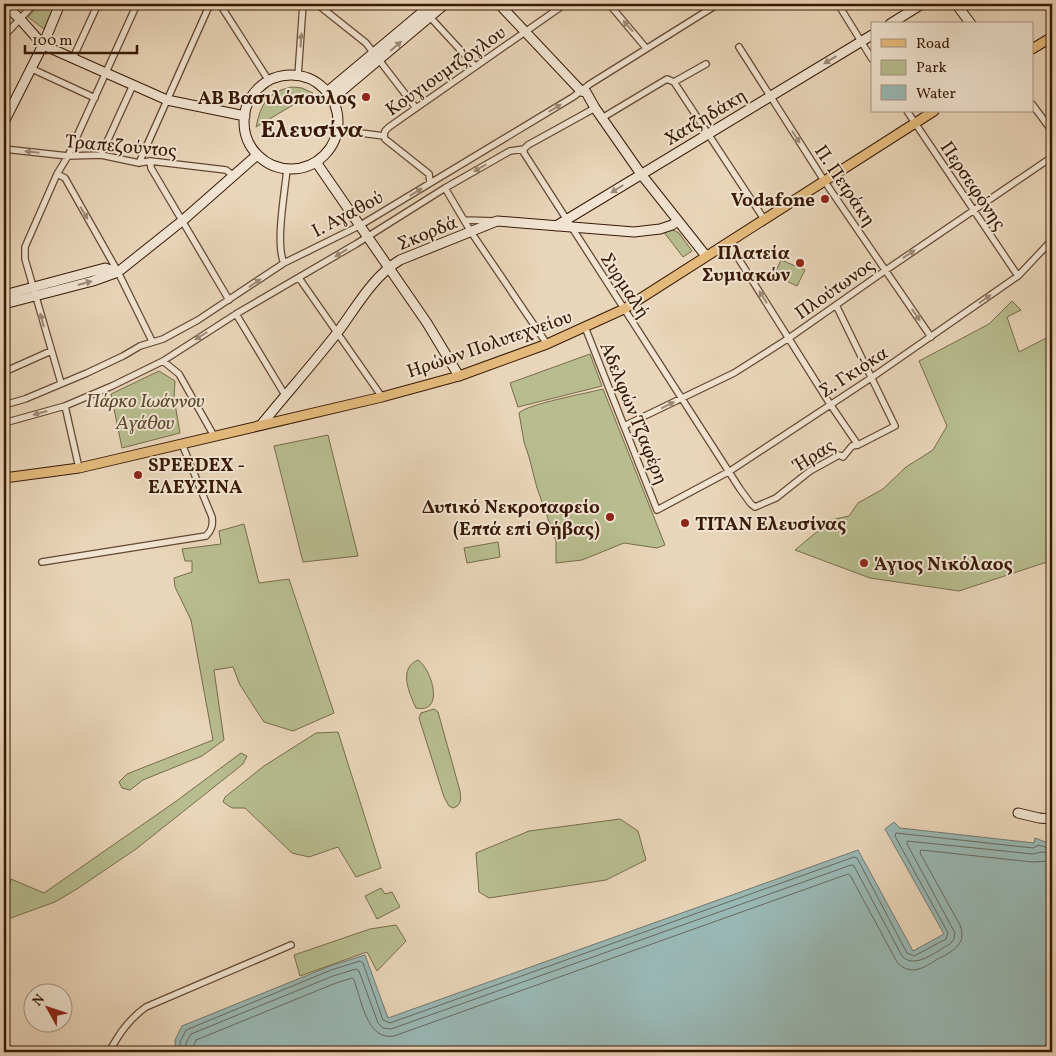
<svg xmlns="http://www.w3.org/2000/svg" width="1056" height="1056" font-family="Vollkorn,serif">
  <rect width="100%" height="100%" fill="#e9d5b9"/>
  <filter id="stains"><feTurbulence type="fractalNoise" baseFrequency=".004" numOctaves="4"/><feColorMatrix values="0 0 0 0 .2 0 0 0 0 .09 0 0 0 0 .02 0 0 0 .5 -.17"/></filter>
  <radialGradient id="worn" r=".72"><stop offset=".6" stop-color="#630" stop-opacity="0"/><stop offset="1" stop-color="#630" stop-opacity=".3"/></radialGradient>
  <path fill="#b7bd8f" stroke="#786b4a" d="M40 4H55L44 29 28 17Z
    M292 87 302 88 313 93 256 127C261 104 267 92 292 87Z
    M671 229 679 233 692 251 683 257 663 231Z
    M781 260 805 270 797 286 774 275Z
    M1012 301 1021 310 1007 317 1019 352 1052 335V571L1047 562 959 591 870 578 795 550 831 520 849 516 858 503 883 489 906 467 933 450 947 426 919 361 989 324Z
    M590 354 602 386 518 407 510 383Z
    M159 371 175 381 174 398 180 433 122 448 111 394Z
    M603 389 665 545 657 548 624 543 582 560 556 563V541L537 488 529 457 524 442 519 413C527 404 588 393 603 389Z
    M328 435 358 556 303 562 274 446Z
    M244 524 259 583 289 579 334 713 293 731 264 722 240 685 233 667 214 670 224 740 202 756 143 780 130 790 122 788 119 782 127 774 213 740 191 620 175 587 174 578 192 572V561H185L182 549 221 544 219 531Z
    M498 542 500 557 467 563 464 548Z
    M418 660C431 668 446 714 416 708 409 693 398 668 418 660Z
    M434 709 438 712 460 791C461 799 462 805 453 808L449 806 444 797 419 718 421 713Z
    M338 732 381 868 356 877 338 847 309 857 292 853 245 808H232L223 802 225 797 264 766 316 733Z
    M241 753 247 756 243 764 136 849 77 889 55 902 8 919 4 915V908L11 879 44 893 175 802Z
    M620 819 638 831 646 860 606 880 489 898 479 892 476 853 529 831Z
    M381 888 385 894 392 892 400 907 377 919 365 896Z
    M396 925 406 941 377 971 367 952 300 976 294 955 370 929Z"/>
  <path fill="#99b8b5" stroke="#72786f" d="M894 822 900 828 1034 843 1035 838 1048 843 1052 836V1052H175V1040L182 1026 330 966 365 955 388 1018 858 850 913 951 944 934 885 829Z"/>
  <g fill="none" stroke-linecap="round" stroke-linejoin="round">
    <path stroke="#68685d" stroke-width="1" d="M180 1052V1042L186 1030 331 970 360 961 363 963 383 1020 390 1023 854 857 857 858 907 953 914 956 946 939 948 933 895 836 896 833 1033 848 1039 845 1048 848 1052 846
      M186 1052V1043L191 1034 333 976 356 969 359 971 378 1023 383 1028 391 1029 851 865 854 866 902 956C914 970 937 951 950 944L954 939 955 933 907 844V841L1033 854 1041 852 1052 853
      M194 1052V1045L196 1040 336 983 352 978 354 980C361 999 367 1041 394 1036L848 874 850 875 897 962C901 967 907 970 914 970 922 969 930 964 936 960 951 952 968 945 960 925L920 853 921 850 1032 862 1052 861"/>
    <defs>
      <path id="street" d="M217 4 221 6 269 81
        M317 4 366 43 416 108
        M418 4 475 66
        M609 4 646 48
        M838 4 872 59
        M221 6 230 4
        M4 36 34 4
        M739 47 825 182 931 337
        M73 58 98 4
        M30 68 95 98
        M298 76 303 4
        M674 82 764 219
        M1032 104 1052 131
        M595 108 528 145 524 149V153L740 489 751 504 755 507 776 498 810 471 839 455 843 457 852 446 858 445 895 426 836 305
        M907 111 1018 276
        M602 118 667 79 674 82 706 64
        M337 130 384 136 385 131 389 127 565 4
        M384 136 385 139 429 174 430 183
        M4 149 68 156 101 155 139 163 150 161 226 170 234 176
        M101 155 133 85
        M150 161 151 168 229 300
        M139 163 210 4
        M57 174 65 178 118 272 152 341
        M445 188 471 232 547 344
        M464 220 495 221
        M728 242 830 404 858 445
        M284 263C275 244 285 191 287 169
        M299 278 382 397
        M236 314 285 395
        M585 327 657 510 730 471 871 378 1018 276 1052 240
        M163 361 179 374 214 436
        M4 372 51 351
        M61 383 25 259V247L57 174 68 156 137 4
        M4 405 25 399 87 373 123 356 140 346 163 339 198 320 284 263 359 226 573 97 590 84 718 4
        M65 406 79 468
        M4 423 65 406 112 386 163 361 236 314 356 244 445 188 510 151 524 149
        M624 426 734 373 789 338 886 270 1052 157
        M42 562 206 536C212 530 213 525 212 517L182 444
        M109 1052C119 1034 129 1019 146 1007L291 945"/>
      <path id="secondary" d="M4 4 20 19 43 45 167 100 245 116
        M499 4 581 91 586 92 595 108 641 174 706 256
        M956 4 971 24
        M890 24 922 4
        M244 122a47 47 0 1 1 94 0a47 47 0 1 1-94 0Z
        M327 92 432 4
        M332 99 445 4
        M4 122 43 45 60 4
        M316 162 427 323 459 376
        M556 226 872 35
        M4 295 105 268 118 272
        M4 304 93 281 118 272 182 221 256 156
        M261 425C286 394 313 364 337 333 356 308 372 277 400 260L497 221 634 232 660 229 672 225 678 221
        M1018 813 1039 818 1052 819"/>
      <path id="primary" d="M1032 49 1052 37
        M4 478 79 468 382 397 459 376 547 344 624 309 934 111"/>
    </defs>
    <use href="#street" stroke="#644832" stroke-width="8"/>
    <use href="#secondary" stroke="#381905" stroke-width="11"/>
    <use href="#primary" stroke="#381905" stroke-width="11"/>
    <use href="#street" stroke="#f1e4d2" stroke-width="5.5"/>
    <use href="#secondary" stroke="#f1e4d2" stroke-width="9"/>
    <use href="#primary" stroke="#e4ba7c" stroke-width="9"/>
  </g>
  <defs><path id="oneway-solid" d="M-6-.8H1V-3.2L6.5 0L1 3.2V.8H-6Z" transform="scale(1.25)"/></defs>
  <g fill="#9e8976">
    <use href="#oneway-solid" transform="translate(628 26) rotate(-131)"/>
    <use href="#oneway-solid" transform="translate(301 40) rotate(-86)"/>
    <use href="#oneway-solid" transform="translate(396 46) rotate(-41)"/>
    <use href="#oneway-solid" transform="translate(830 60) rotate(149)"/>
    <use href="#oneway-solid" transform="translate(555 108) rotate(-31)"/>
    <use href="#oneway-solid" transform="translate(796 137) rotate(57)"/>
    <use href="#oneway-solid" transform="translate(32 152) rotate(-174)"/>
    <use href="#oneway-solid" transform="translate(480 168) rotate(150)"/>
    <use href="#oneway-solid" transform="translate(617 189) rotate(148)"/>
    <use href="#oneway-solid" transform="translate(416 192) rotate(-31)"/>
    <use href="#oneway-solid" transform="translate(84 213) rotate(60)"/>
    <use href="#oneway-solid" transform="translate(341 253) rotate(149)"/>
    <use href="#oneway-solid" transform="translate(909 254) rotate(-34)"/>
    <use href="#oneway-solid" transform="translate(85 283) rotate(-15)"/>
    <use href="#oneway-solid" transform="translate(255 283) rotate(-34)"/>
    <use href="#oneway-solid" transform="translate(763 297) rotate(-122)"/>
    <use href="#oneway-solid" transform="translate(985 299) rotate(-35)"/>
    <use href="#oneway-solid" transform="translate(916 315) rotate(56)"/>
    <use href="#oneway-solid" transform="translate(42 320) rotate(-105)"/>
    <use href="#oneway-solid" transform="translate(201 336) rotate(148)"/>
    <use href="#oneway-solid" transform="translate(668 405) rotate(-26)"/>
    <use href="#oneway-solid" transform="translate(40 413) rotate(165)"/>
  </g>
  <g fill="#8f2418" stroke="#f1e4d2" stroke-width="2">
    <circle cx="366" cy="97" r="5"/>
    <circle cx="825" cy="199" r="5"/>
    <circle cx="800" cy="263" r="5"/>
    <circle cx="138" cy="475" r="5"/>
    <circle cx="610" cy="517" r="5"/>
    <circle cx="685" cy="523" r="5"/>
    <circle cx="864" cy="563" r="5"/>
  </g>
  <g text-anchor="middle" stroke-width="4" stroke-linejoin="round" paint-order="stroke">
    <g font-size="19" fill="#381905" stroke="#f1e4d2">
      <text transform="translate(445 70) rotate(-35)" y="7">Κουγιουμτζόγλου</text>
      <text transform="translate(705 116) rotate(-31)" y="7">Χατζηδάκη</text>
      <text transform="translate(121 145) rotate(5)" y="7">Τραπεζούντος</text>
      <text transform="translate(846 185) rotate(56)" y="7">Π. Πετράκη</text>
      <text transform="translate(974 185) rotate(56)" y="7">Περσεφόνης</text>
      <text transform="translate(347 213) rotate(-28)" y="7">Ι. Αγαθού</text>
      <text transform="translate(427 232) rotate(-22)" y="7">Σκορδά</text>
      <text transform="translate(626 285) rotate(57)" y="7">Συρμαλή</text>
      <text transform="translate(834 288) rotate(-35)" y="7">Πλούτωνος</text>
      <text transform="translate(489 343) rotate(-19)" y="7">Ηρώων Πολυτεχνείου</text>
      <text transform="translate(853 371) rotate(-33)" y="7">Σ. Γκιόκα</text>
      <text transform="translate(635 413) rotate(68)" y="7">Αδελφών Τζαφέρη</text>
      <text transform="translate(814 454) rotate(-32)" y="7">Ήρας</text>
    </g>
    <g font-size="19" font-weight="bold" fill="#381905" stroke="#f1e4d2" text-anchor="end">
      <text x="356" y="104">ΑΒ Βασιλόπουλος</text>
      <text x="815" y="206">Vodafone</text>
      <text x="790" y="259">Πλατεία<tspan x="790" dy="22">Συμιακών</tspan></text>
      <text x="148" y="471" text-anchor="start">SPEEDEX -<tspan x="148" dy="22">ΕΛΕΥΣΙΝΑ</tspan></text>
      <text x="600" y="513">Δυτικό Νεκροταφείο<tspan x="600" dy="22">(Επτά επί Θήβας)</tspan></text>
      <text x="695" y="530" text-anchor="start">TITAN Ελευσίνας</text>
      <text x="874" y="570" text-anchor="start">Άγιος Νικόλαος</text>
    </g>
    <g font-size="19" font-style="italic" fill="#5e4a2e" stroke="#f1e4d2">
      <text x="145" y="407">Πάρκο Ιωάννου<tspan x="145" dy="22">Αγάθου</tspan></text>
    </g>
    <g font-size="24" font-weight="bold" fill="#381905" stroke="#f1e4d2">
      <text x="312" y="137">Ελευσίνα</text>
    </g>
  </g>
  <rect width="1056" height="1056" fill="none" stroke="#e9d5b9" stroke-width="20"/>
  <rect x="5" y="5" width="1046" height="1046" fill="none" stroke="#381905" stroke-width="2.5"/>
  <rect x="10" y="10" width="1036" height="1036" fill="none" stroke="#381905"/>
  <rect x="871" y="22" width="162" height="90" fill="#f1e4d2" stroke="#a79380"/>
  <rect x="881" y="39" width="25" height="8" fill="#e4ba7c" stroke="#a79380"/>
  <text x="916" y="48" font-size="15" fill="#381905">Road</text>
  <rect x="881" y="60" width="25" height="15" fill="#b7bd8f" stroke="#a79380"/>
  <text x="916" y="72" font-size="15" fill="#381905">Park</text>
  <rect x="881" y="85" width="25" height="15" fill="#99b8b5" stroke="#a79380"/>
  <text x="916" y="98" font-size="15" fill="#381905">Water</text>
  <g transform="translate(48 1008) rotate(310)"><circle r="24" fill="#f1e4d2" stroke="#a79380"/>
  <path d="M0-4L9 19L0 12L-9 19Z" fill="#8f2418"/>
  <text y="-8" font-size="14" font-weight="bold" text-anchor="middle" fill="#381905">N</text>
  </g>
  <path d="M25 45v8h112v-8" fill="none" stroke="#381905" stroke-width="2.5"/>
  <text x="32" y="45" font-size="15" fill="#381905" stroke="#f1e4d2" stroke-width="4" paint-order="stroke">100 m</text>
  <rect width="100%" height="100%" filter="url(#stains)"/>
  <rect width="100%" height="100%" fill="url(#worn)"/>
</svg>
